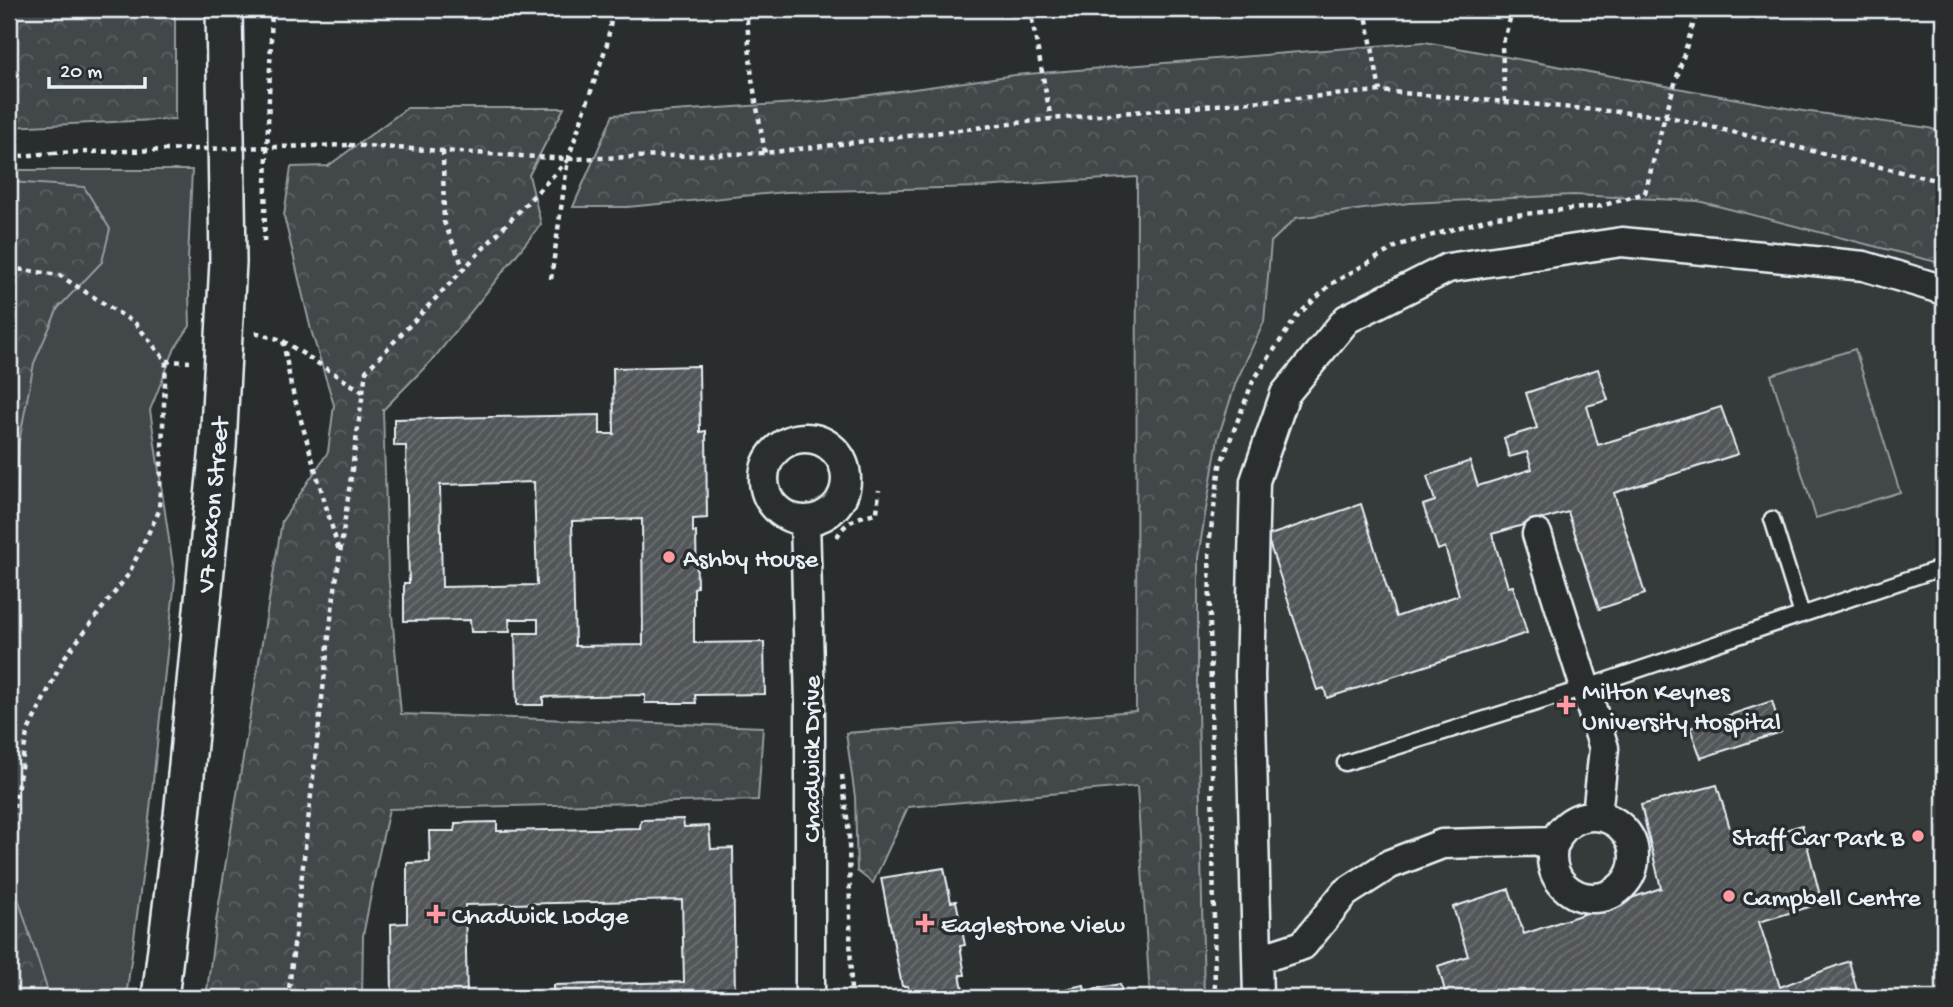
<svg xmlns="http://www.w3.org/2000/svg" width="1953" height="1007" font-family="'Gochi Hand',sans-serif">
  <defs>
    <pattern id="forest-crowns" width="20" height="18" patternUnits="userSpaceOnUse" patternTransform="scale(1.75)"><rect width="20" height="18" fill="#424648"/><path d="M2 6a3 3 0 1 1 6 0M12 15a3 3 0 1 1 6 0" fill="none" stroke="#5d6163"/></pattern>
    <pattern id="building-hatch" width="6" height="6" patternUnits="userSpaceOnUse" patternTransform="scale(1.75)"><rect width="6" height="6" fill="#535759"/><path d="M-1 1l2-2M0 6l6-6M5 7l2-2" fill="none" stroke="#6c7072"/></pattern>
  </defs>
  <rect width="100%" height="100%" fill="#2a2d2e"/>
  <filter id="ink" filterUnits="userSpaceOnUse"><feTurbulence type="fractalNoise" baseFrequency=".0143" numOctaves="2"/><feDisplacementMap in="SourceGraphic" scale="14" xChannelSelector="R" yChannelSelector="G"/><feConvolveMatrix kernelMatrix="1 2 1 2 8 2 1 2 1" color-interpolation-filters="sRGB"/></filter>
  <g filter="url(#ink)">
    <path fill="#363a3b" d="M1665 163 1944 239V998H1191L1186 411 1243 173Z"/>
    <path fill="#424648" stroke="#959ca0" stroke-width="2" d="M9 170H192L188 260 190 326 175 348 150 410 175 580 145 855 126 998H9Z
      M1855 349 1900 492 1816 518 1771 375Z"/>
    <path fill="url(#forest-crowns)" stroke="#959ca0" stroke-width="2" d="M9 9H175V119L9 127Z
      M1425 42 1803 111 1929 128 1944 133V264L1698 201 1573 195 1409 203 1296 218 1271 242 1264 322 1236 382 1218 438 1198 557V709L1204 998H1150L1137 786 908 807 873 883 857 871 855 797 846 733 1136 711 1137 177 981 187 786 192 627 207H573L613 115 827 101 1015 75Z
      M407 108H564L529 175 541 224 434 358 383 410 388 571 401 714 763 727 758 800 389 809 378 858 363 936 362 998H206L216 922 282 521 328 452 334 405 311 330 284 216 291 167 328 166Z
      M9 182 84 187 110 229 102 262 58 308 34 363 19 442 16 549 9 607Z
      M9 879 17 895 50 998H9Z"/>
    <path fill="url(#building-hatch)" stroke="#e8f1f8" stroke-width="2" fill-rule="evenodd" d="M699 366 700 432 706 431 707 518 693 519V532H696L697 587 694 588V643L764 642 765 694 695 695 696 703H645V695L543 697V705H517L515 633H538V619H509L510 632H471L470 620 404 621V583H409L406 446H394V419L600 415V434H614L613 368ZM534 482 537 585 442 587 440 485ZM642 519 643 645 575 646 572 521Z
      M1598 369 1608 400 1587 406 1598 445 1721 407 1738 454 1614 493 1645 594 1599 609 1568 512 1492 534 1508 587 1513 586 1527 633 1327 698 1324 688 1317 690 1267 536 1361 504 1396 617 1459 595 1445 547 1438 550 1423 505 1435 501 1427 476 1470 461 1478 486 1532 469 1527 452 1509 457 1504 438 1537 428 1526 393Z
      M1772 701 1781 732 1701 758 1690 728Z
      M1717 785 1735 845 1802 825 1822 903 1759 922 1780 987 1849 961 1859 998H1447L1438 966 1468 956 1453 907 1509 889 1524 934 1661 888 1641 805Z
      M683 819 684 827 709 826 711 849 733 848 735 998H553V985L684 982 682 900 465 905 467 998H392L391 924 407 923V863L430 862 429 831H455V823L497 822V831L640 828 641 820Z
      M944 868 951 902 956 901 965 945 960 946 965 975H960L964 994 972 993 982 998H910L908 986H902L881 878Z
      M1120 984 1123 998H1041L1040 994 1084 985 1085 991Z"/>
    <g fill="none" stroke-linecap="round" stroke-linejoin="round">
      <defs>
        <path id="service" d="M1772 519 1802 615
          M1345 763 1587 687 1944 567"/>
        <path id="minor" d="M764 479a41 41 0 1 1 82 0a41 41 0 1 1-82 0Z
          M805 520 810 704V998
          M1537 534 1604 748 1597 815
          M1552 857a41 41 0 1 1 82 0a41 41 0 1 1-82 0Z
          M1257 956 1250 676 1255 481 1285 394 1347 319 1448 268 1622 242 1864 266 1944 290
          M1258 998 1257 956 1275 954 1303 945 1345 893 1390 864 1442 844 1556 841"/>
        <path id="tertiary" d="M160 998 182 816 218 446 228 262 224 9"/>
      </defs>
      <use href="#service" stroke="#e8f1f8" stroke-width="19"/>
      <use href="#minor" stroke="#e8f1f8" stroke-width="33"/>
      <use href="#tertiary" stroke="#e8f1f8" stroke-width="40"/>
      <path stroke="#e8f1f8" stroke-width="4.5" stroke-dasharray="5 5" stroke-linecap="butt" d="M746 9 752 79 765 153
        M1030 9 1051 119
        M1365 9 1380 91
        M1505 102 1502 46 1513 9
        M349 145 568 159 765 153 1051 119 1380 91 1665 116 1944 182
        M443 151 444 222 464 269
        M9 157 53 153
        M264 242 272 9
        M9 268 59 275 136 324 166 361 159 511 128 575 64 658 27 733 9 837
        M551 279 568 159 607 44 613 9
        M258 331V334L283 340 291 386 339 551
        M283 341 363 392
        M166 361 190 362
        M837 537C845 521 860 516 877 513L879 490
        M842 775 849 834 851 998
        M288 998 332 610 366 371 568 160
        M1215 998 1209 544 1220 466 1253 381 1297 316 1331 284 1399 245 1495 217 1601 206 1645 193 1665 116 1698 9"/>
      <use href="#service" stroke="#2a2d2e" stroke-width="14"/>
      <use href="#minor" stroke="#2a2d2e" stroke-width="28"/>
      <use href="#tertiary" stroke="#2a2d2e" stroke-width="35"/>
      <path stroke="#e8f1f8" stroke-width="4.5" stroke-dasharray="5 5" stroke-linecap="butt" d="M53 153 349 145"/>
    </g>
  </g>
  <g fill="#ff9aa2" stroke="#2a2d2e" stroke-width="2.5">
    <circle cx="669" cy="557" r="7"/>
    <path d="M1562.5 694.5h7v7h7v7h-7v7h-7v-7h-7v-7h7z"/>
    <circle cx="1918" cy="836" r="7"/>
    <circle cx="1729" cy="896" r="7"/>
    <path d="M432.5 903.5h7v7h7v7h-7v7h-7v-7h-7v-7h7z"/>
    <path d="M921.5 912.5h7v7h7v7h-7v7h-7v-7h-7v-7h7z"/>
  </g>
  <g text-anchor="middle" stroke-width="7" stroke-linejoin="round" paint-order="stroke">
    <g font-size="26" fill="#e8f1f8" stroke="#2a2d2e">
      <text transform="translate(211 505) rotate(-85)" y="9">V7 Saxon Street</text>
      <text transform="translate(810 759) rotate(-90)" y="9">Chadwick Drive</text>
    </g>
    <g font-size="26" fill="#e8f1f8" stroke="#2a2d2e" text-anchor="start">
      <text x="683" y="566">Ashby House</text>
      <text x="1582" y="699">Milton Keynes<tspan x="1582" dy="30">University Hospital</tspan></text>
      <text x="1904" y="845" text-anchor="end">Staff Car Park B</text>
      <text x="1743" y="905">Campbell Centre</text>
      <text x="452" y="923">Chadwick Lodge</text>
      <text x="941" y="932">Eaglestone View</text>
    </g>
  </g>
  <rect width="1953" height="1007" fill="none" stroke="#2a2d2e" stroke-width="35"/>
  <rect x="18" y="18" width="1918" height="972" fill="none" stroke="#e8f1f8" stroke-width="2.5" filter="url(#ink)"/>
  <path d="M49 77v10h96v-10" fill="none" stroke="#e8f1f8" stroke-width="3.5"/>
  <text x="60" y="77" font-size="21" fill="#e8f1f8" stroke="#2a2d2e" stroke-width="5" paint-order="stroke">20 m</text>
</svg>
